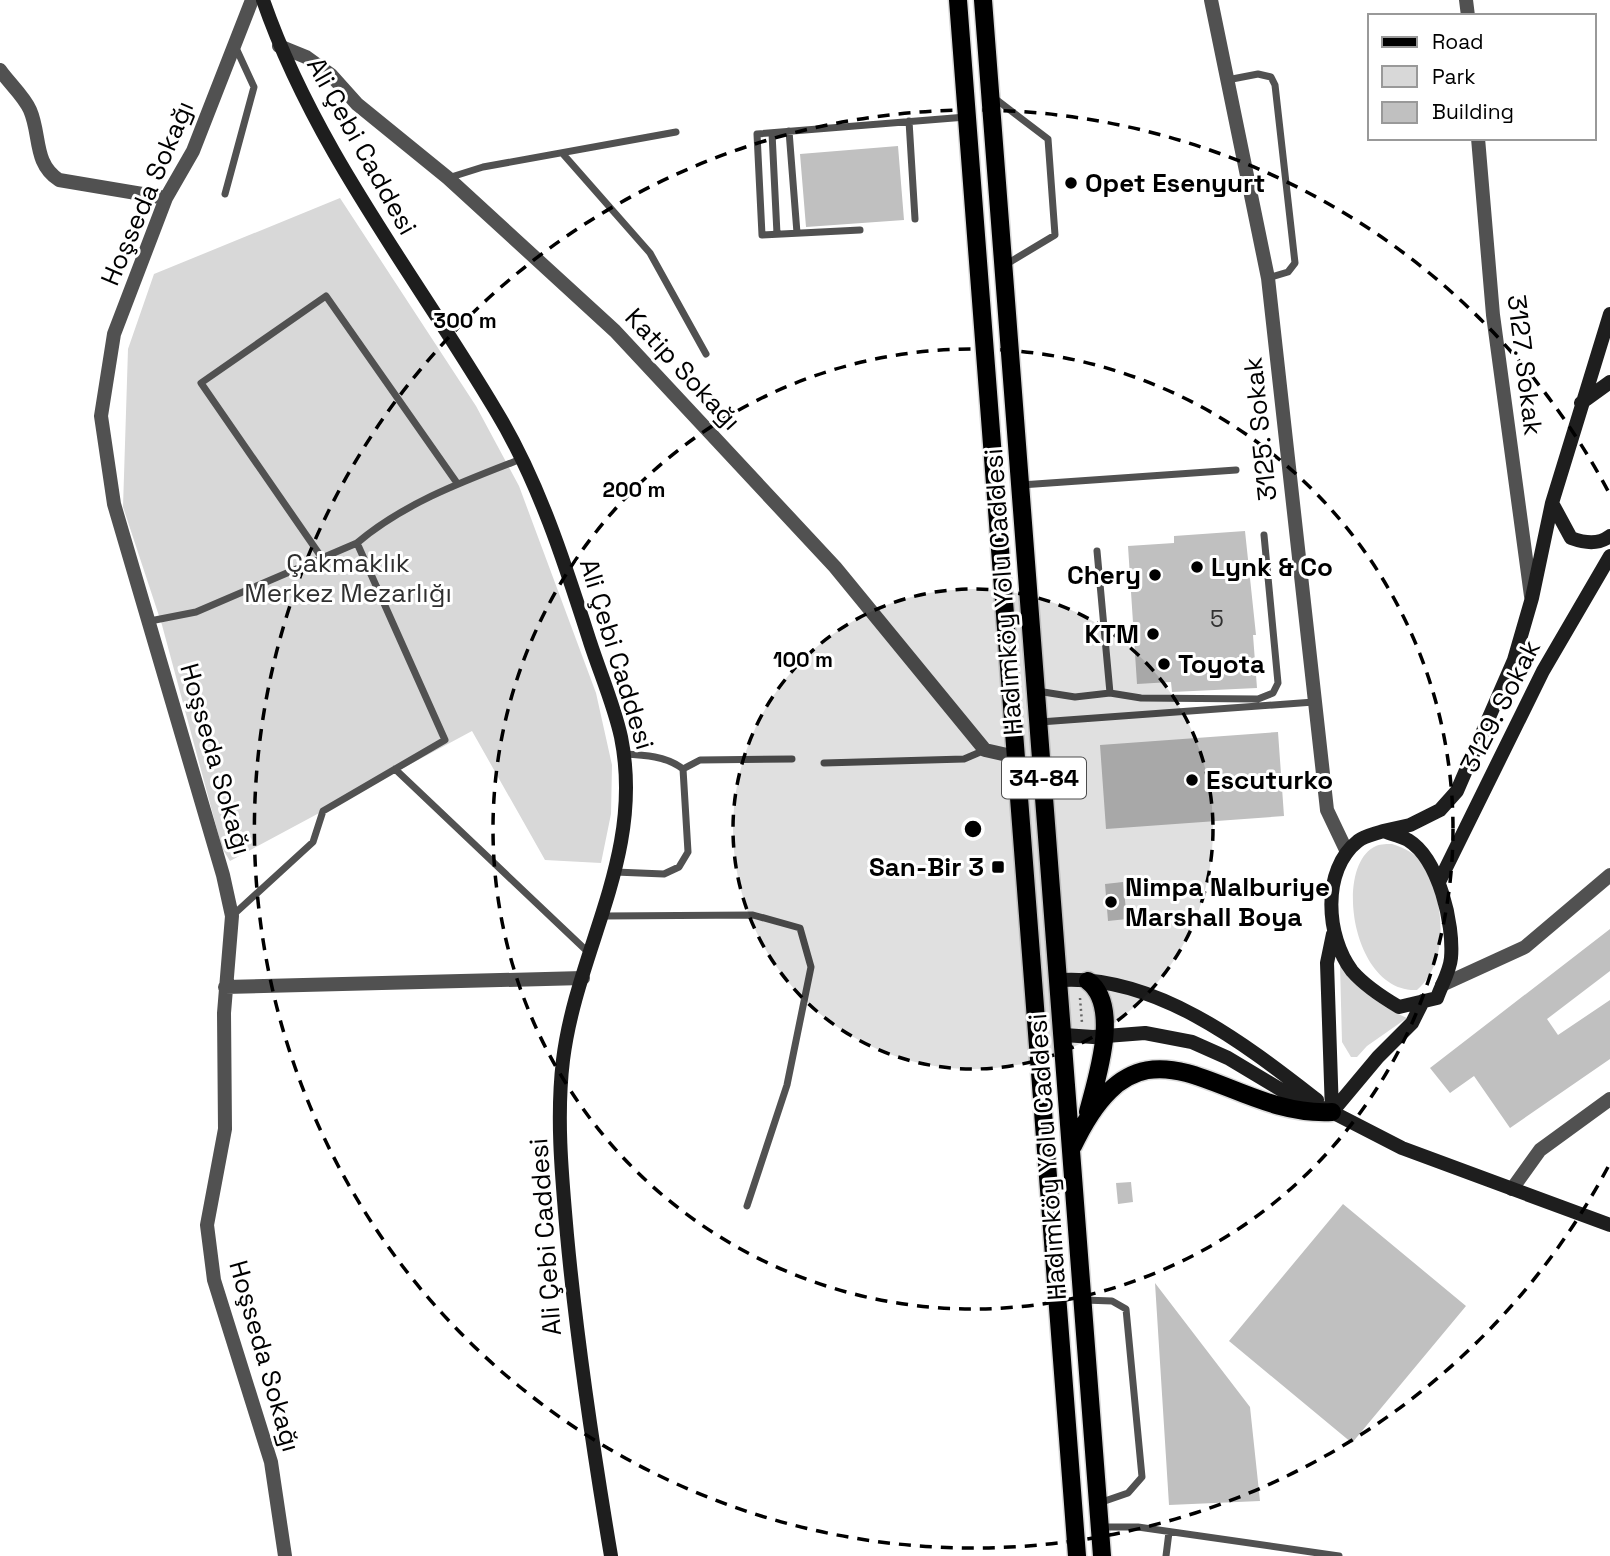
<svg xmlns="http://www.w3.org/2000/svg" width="1610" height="1556" font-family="'Space Grotesk',sans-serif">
  <rect width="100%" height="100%" fill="#fff"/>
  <path fill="#d8d8d8" d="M340 198 476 406 519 486 596 693 612 765 611 814 601 863 545 860 472 731 230 861 222 848 162 625 123 507 128 349 154 274Z
    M1392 844C1404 848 1416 853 1423 864 1445 899 1450 962 1417 990 1352 993 1333 865 1376 846 1381 844 1388 844 1392 844Z
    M1340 965C1359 989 1379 1006 1407 1018L1367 1046 1357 1057H1351L1342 1042Z"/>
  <path fill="#c0c0c0" d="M898 146 904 220 806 227 800 154Z
    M1245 531 1256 635H1253L1257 688 1172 692 1171 682 1137 684 1128 546 1174 543V536Z
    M1278 732 1284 816 1106 829 1100 745Z
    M1123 882 1127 919 1108 921 1105 884Z
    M1610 929V971L1547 1019 1558 1035 1610 1000V1059L1510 1128 1474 1076 1450 1093 1430 1068Z
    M1131 1182 1133 1202 1118 1204 1116 1183Z
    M1343 1204 1466 1306 1352 1443 1229 1341Z
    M1155 1283 1250 1407 1260 1501 1169 1505Z"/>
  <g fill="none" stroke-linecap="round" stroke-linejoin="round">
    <defs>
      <path id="primary" d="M958 0 1077 1556
        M983 0 1102 1556
        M1088 981C1121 1006 1097 1077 1088 1112
        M1073 1146C1146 992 1222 1118 1332 1112"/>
    </defs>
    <use href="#primary" stroke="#dbdbdb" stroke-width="21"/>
    <path stroke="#737373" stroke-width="2.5" stroke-dasharray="2 3.5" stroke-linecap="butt" d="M1080 998 1082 1023"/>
    <path stroke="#515151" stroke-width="7" d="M1227 80 1258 74 1271 77 1275 85 1295 263 1288 272 1268 278
      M993 97 1048 139 1055 235 1005 265
      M909 121 915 219
      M789 131 797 233
      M772 133 777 234
      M563 154 650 253 706 354
      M448 178 483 167 676 132
      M225 194 254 87 236 48
      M860 230 762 235 757 134 966 117
      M1021 485 1236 470
      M1097 551 1110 693
      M322 558 201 383 326 296 457 483
      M150 621 196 612 357 543C404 503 464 481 521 459
      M1037 691 1075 697 1110 693 1141 698 1258 699 1273 693 1278 683 1264 535
      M1040 722 1314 702
      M824 763 964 759 985 750
      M395 769 590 954
      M683 769 700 760 792 759
      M615 872 664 874 679 867 688 852 683 769C666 756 645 755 623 754
      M232 916 313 842 323 811 445 740 357 543
      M604 916 753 915 800 928 811 967 787 1085 747 1206
      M1084 1300 1112 1301 1126 1309 1142 1477 1128 1493 1099 1503
      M1101 1527H1138L1339 1556
      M1166 1556 1169 1532"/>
    <path stroke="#515151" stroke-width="14" d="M252 0 193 151 166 198 114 334 101 416 114 504 223 875 232 916 224 1013 225 1129 207 1225 214 1280 271 1462 285 1556
      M1211 0 1268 278 1327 810 1347 852
      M1466 0 1468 16
      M279 46 306 57 331 75 357 104 448 178 615 331 835 567 985 750 1016 757
      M0 70C9 83 24 96 30 110 41 135 33 163 59 180L166 198
      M1478 138 1493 315 1531 596
      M1442 985 1525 947 1610 875
      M225 987 583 978
      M1512 1189 1540 1150 1610 1099"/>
    <path stroke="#1e1e1e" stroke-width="14" d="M263 0C315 150 416 276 496 411 539 482 565 564 590 642 600 673 614 705 621 737 645 855 577 948 563 1060 556 1118 562 1178 567 1235 577 1343 593 1449 611 1556
      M1581 403 1610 382
      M1552 503 1571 538C1585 543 1598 545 1610 536
      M1383 831 1410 825 1440 810 1457 791 1470 761 1514 660 1532 598 1552 503 1610 314
      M1383 831C1391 834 1401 836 1408 840 1439 859 1454 924 1451 958 1450 971 1441 986 1437 998L1399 1007C1382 997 1365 986 1352 971 1326 937 1321 870 1358 841 1364 836 1375 834 1383 831Z
      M1439 882 1543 671 1610 556
      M1060 980C1156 974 1246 1045 1317 1100
      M1064 1035 1093 1037 1145 1033 1192 1042 1228 1058 1288 1094 1332 1112 1402 1148 1610 1225
      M1332 1112 1327 963 1333 934
      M1332 1112 1378 1057 1412 1023 1423 1001"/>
    <use href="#primary" stroke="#000" stroke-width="18"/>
  </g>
  <circle cx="973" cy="829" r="240" fill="#000" fill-opacity=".12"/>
  <g fill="none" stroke="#000" stroke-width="3.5" stroke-dasharray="12 9">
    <circle cx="973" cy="829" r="240"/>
    <circle cx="973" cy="829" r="480"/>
    <path d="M1608 1167A719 719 0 1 1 1608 491"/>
  </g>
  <g fill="#000" stroke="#fff" stroke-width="2.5">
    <circle cx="1071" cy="183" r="7"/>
    <circle cx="1197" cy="567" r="7"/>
    <circle cx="1155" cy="575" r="7"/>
    <circle cx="1153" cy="634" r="7"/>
    <circle cx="1164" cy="664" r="7"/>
    <circle cx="1192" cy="780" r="7"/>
    <rect x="991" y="860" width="14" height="14" rx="3.5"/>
    <circle cx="1111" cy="902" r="7"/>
  </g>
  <g text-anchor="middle" stroke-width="6" stroke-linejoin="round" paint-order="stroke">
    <g font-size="23" fill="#303030">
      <text x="1217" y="627">5</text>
    </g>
    <rect fill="#fff" stroke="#4c4c4c" stroke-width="2" x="1002" y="757.5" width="84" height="41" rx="5"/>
    <g font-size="24" font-weight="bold" fill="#000">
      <text x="1044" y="786">34-84</text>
    </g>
    <g font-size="26" fill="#000" stroke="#fff">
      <text transform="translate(362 146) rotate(61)" y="9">Ali Çebi Caddesi</text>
      <text transform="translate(147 193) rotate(-67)" y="9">Hoşseda Sokağı</text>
      <text transform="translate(1525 365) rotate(83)" y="9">3127. Sokak</text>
      <text transform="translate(683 369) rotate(47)" y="9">Katip Sokağı</text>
      <text transform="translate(1260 429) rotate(-96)" y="9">3125. Sokak</text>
      <text transform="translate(1003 592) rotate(-94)" y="9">Hadımköy Yolu Caddesi</text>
      <text transform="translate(617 654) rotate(73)" y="9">Ali Çebi Caddesi</text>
      <text transform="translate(1500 706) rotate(-63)" y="9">3129. Sokak</text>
      <text transform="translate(216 759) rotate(74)" y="9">Hoşseda Sokağı</text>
      <text transform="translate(1047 1157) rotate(-94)" y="9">Hadımköy Yolu Caddesi</text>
      <text transform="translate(545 1237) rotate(-94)" y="9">Ali Çebi Caddesi</text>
      <text transform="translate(265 1356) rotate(74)" y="9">Hoşseda Sokağı</text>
    </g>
    <g font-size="26" font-weight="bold" fill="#000" stroke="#fff" text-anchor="start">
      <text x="1085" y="192">Opet Esenyurt</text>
      <text x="1211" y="576">Lynk &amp; Co</text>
      <text x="1141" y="584" text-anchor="end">Chery</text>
      <text x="1139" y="643" text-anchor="end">KTM</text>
      <text x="1178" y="673">Toyota</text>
      <text x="1206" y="789">Escuturko</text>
      <text x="984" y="876" text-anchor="end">San-Bir 3</text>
      <text x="1125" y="896">Nimpa Nalburiye<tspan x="1125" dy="30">Marshall Boya</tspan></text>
    </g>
    <g font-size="26" fill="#2f2f2f" stroke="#fff">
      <text x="348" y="572">Çakmaklık<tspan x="348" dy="30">Merkez Mezarlığı</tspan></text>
    </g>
  </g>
  <circle cx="973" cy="829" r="10" fill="#000" stroke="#fff" stroke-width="3.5"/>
  <g font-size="21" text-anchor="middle" font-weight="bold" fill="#000" stroke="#fff" stroke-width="6" stroke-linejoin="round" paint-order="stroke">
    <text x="465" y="328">300 m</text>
    <text x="634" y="497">200 m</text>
    <text x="803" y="667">100 m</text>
  </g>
  <rect x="1368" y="14" width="228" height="126" fill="#ffffff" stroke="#999999" stroke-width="2"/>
  <rect x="1382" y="37" width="35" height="10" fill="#000000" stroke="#999999" stroke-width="2"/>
  <text x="1432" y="49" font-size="21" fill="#000000">Road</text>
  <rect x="1382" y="66" width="35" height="21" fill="#d8d8d8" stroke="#999999" stroke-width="2"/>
  <text x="1432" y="84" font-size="21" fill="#000000">Park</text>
  <rect x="1382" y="102" width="35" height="21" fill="#c0c0c0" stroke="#999999" stroke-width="2"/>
  <text x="1432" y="119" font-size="21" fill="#000000">Building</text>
</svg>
